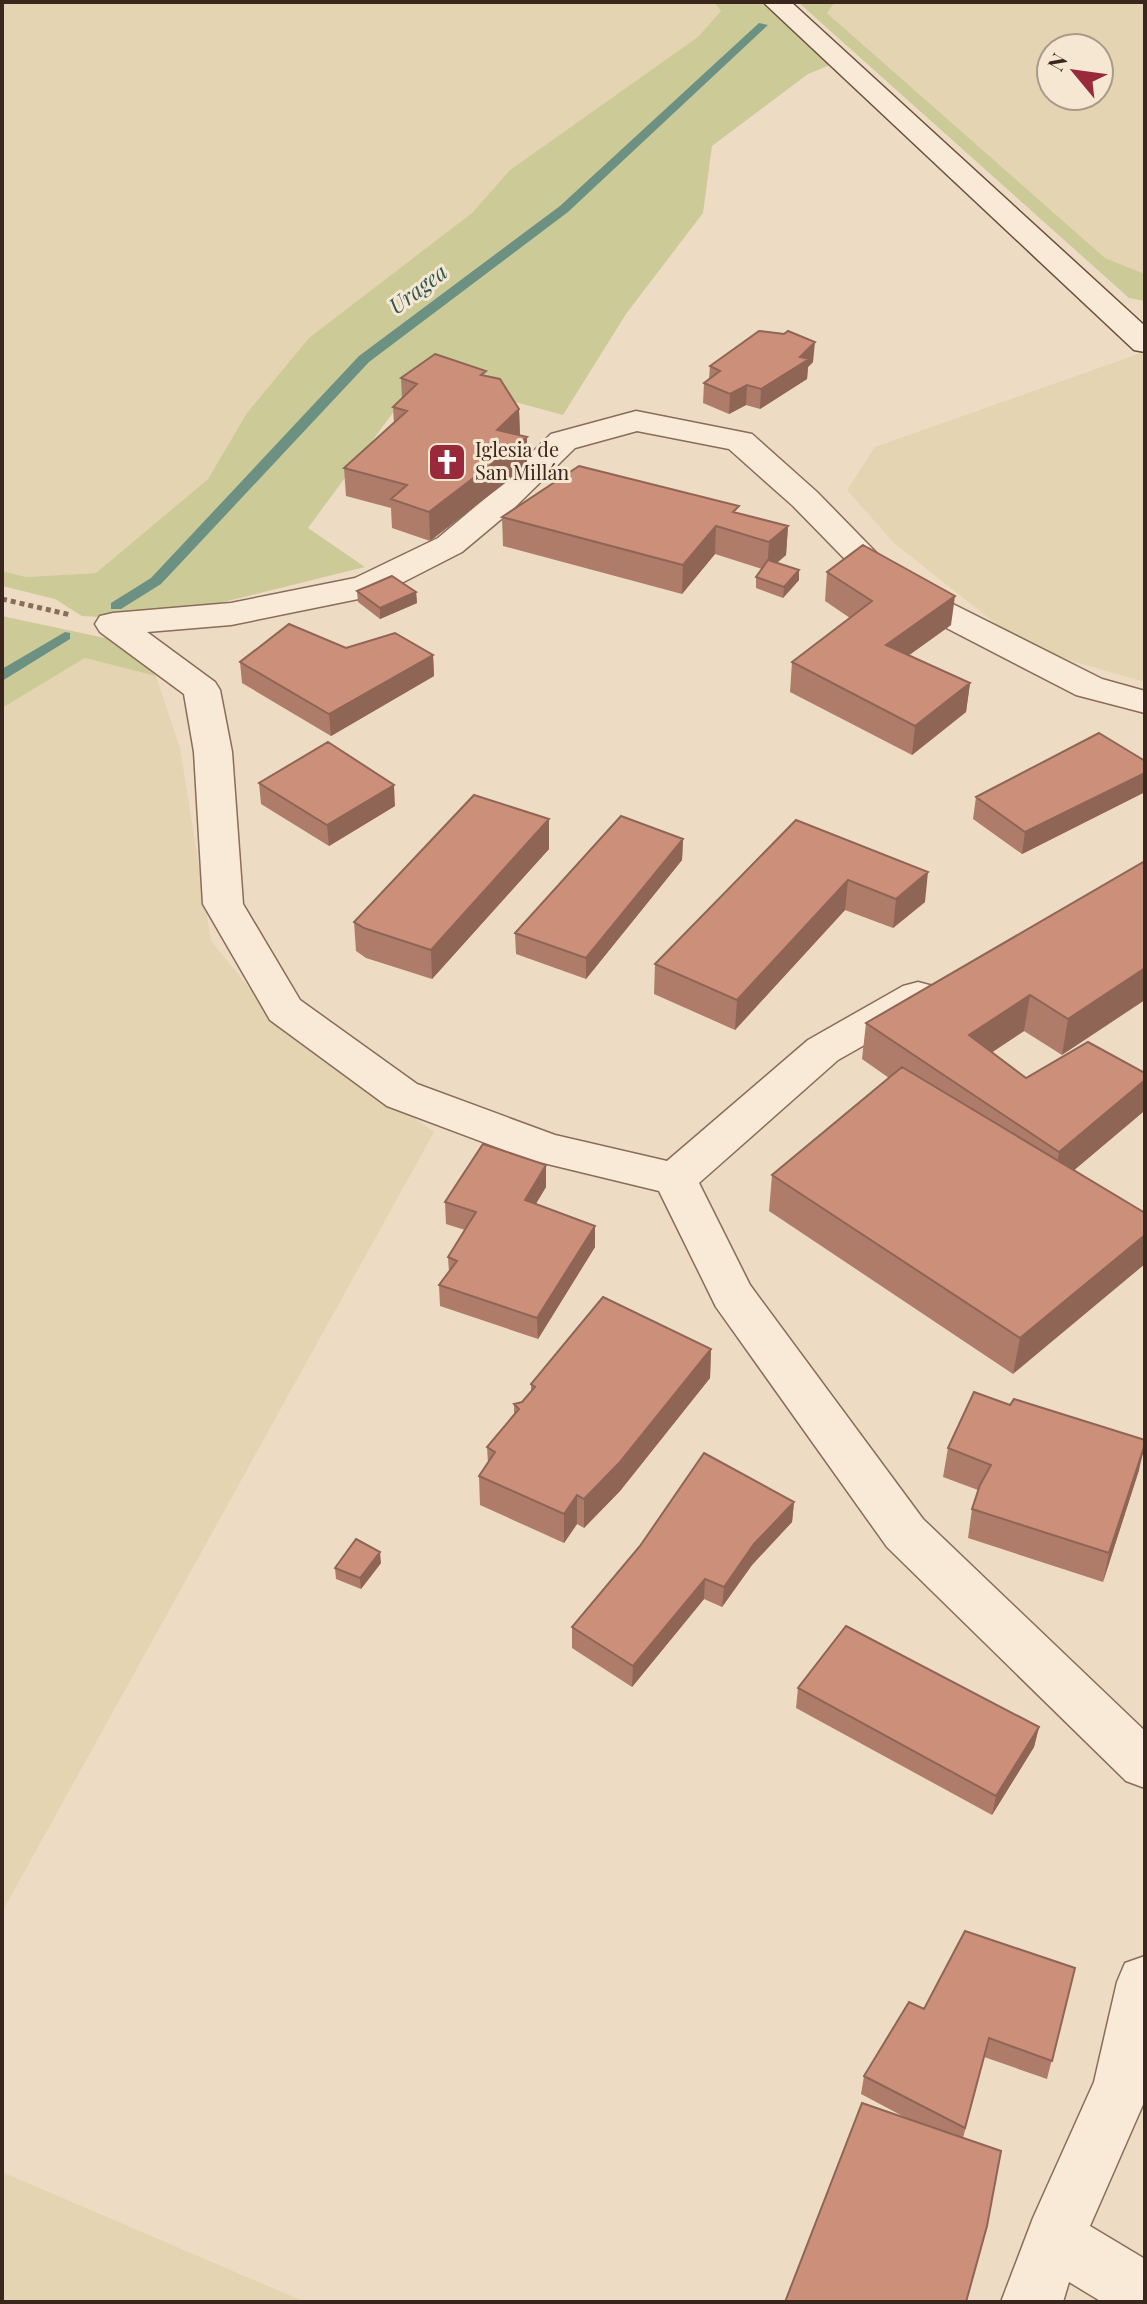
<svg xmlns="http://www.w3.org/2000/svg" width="1147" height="2304" font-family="'Playfair Display',serif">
  <rect width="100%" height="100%" fill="#eedbc4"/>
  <path fill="#e4d4b1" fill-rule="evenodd" d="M2 2H714L721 11 699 37 510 170 472 213 247 413 209 478 96 573 26 577 2 571Z
    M835 2H1145V274L1105 258 827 13ZM1051 48H1099V96H1051Z
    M1141 353 1145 357V682L1058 657 1000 627 894 543 847 490 875 447Z
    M85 658 156 676 180 748 211 941 276 1020 434 1132 2 1912V708Z
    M2 2172 305 2302H2Z"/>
  <path fill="#cccb98" d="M714 2H760L833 64 808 74 712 146 703 213 626 314 563 415 420 376 308 528 365 567 151 620 82 616 55 599 2 586V571L26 577 96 573 208 479 247 413 309 338 472 213 510 170 698 37 721 11Z
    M798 2H835L827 13 1105 258 1145 274V301L1129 298Z
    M2 616 119 641 156 676 85 658 2 708Z"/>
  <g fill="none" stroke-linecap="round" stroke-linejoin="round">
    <path fill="#6c9082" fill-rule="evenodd" d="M759 23 768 25 568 212 369 362 161 584 121 609H111V603L151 578 359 356 560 206Z
      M65 632 70 633V639L2 681V669Z"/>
    <defs>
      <path id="street" d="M636 411 752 434 817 492 901 578 1102 679 1145 691V713L1076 695 877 592 793 506 729 449 637 431 575 448 512 510 462 552 378 595 231 625 147 632 215 682 220 690 232 752 243 904 300 1000 417 1084 555 1135 667 1161 808 1040 903 986 918 982 933 986 939 996 933 1006 838 1060 699 1183 750 1285 923 1519 1145 1731V1788L1126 1781 887 1547 716 1307 659 1191 531 1160 387 1106 270 1020 203 904 194 752 184 694 100 632 95 624 100 616 113 613 231 603 355 578 438 538 488 496 551 434Z
        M1145 1956V2100L1090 2226 1145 2259V2302H1102L1069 2282 1063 2302H1001L1033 2218 1094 2082 1117 1982 1125 1963Z"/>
      <path id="secondary" d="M763 2H791L1145 326V352L1134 350Z"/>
    </defs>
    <use href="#street" stroke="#896c5a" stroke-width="3"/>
    <use href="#secondary" stroke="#6b4e3d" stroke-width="3"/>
    <path stroke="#896c5a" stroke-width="5" stroke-dasharray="5 4" stroke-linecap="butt" d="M2 599 71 615"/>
    <use href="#street" fill="#f9ead7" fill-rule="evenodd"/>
    <use href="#secondary" fill="#f9ead7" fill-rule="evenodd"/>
  </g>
  <path fill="#af7c69" d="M813 362 808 367 807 379 760 409 746 405 729 414 703 403 704 383 709 379 710 366Z
    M486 376 519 409 520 436 527 437V466L430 541 392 528 391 508 346 496 344 468 394 423 393 407 402 399 401 378Z
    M738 514 788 526 786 555 777 563 799 580 783 598 756 588V577L762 569 715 554 682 594 503 546 502 517Z
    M827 572 951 625 909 655 970 683 966 712 912 755 790 692 792 662 850 618 825 601Z
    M357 591 416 592 417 603 380 619 358 602Z
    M433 655 434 676 331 736 242 683 240 662Z
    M1145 761V792L1022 854 973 819 976 797Z
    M259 783 395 806 329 846 261 804Z
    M549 819V849L432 979 366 958 356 951 354 922Z
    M796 820 925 902 893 928 845 910 735 1030 654 994 655 964Z
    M683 839 682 860 586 979 516 954 515 933Z
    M1145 861 1062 1055 1024 1031 992 1052 1026 1078 1145 1073V1101L1143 1112 1074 1170 1013 1374 769 1211 772 1175 889 1078 862 1059 866 1023Z
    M546 1187 536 1204 595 1247 538 1339 440 1306 439 1285 449 1272 448 1257 465 1230 446 1224 445 1202Z
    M711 1349 710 1378 620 1491 584 1528 577 1524 564 1543 480 1505 479 1476 488 1463 487 1447 514 1414V1404L522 1402 531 1392V1384Z
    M1010 1405 1139 1470 1103 1582 968 1538 972 1509 978 1490 943 1477 948 1448Z
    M794 1502 792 1522 752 1565 722 1607 704 1599 632 1687 572 1648V1627Z
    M381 1563 361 1589 336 1579 335 1568Z
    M798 1688 1039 1727 1034 1747 992 1815 796 1708Z
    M1075 1968 1047 2079 984 2057 963 2138 910 2120 861 2094 864 2076 924 2009Z"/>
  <path fill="#8f6555" d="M815 342 813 362 808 367 807 379 760 409 761 389 800 357Z
    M747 385 746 405 729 414 730 394Z
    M519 409 520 437 497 430Z
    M527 437V466L430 541 429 512Z
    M716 526 715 554 682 594 683 565Z
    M788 526 786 555 767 571 769 542Z
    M799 570V580L783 598 784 587Z
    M416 592 417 603 380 619V608Z
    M955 596 951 625 883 674 886 645Z
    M433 655 434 676 331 736 329 714Z
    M970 683 966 712 912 755 915 726Z
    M1145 773V792L1022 854 1025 832Z
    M394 785 395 806 329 846 327 825Z
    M549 819V849L432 979 431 950Z
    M683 839 682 860 586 979V958Z
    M928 872 925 902 893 928 896 899Z
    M848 880 845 910 735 1030 737 1000Z
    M1145 968V1000L1062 1055 1068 1019Z
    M1030 995 1024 1031 964 1071 969 1035Z
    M1145 1080V1101L1143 1112 1053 1188 1059 1152Z
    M546 1165V1187L525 1221V1200Z
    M595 1226V1247L538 1339 537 1318Z
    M1145 1235V1264L1013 1374 1020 1338Z
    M711 1349 710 1378 620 1491 584 1528V1499Z
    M1145 1444 1139 1470 1103 1582 1109 1553Z
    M577 1495V1524L564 1543V1514Z
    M794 1502 792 1522 752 1565 722 1607 724 1587 754 1544Z
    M380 1552 381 1563 361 1589 360 1578Z
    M705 1579 704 1599 632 1687 633 1666Z
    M1039 1727 1034 1747 992 1815 996 1796Z"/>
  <path fill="#cc907a" stroke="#8f6555" stroke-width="2" d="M759 331 784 334 788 331 815 342 800 357 809 359 761 389 747 385 730 394 704 383 720 371 710 366Z
    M435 354 486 371 481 375 500 379 519 409 497 430 527 437 429 512 391 499 407 485 344 468 407 411 393 407 417 384 401 378Z
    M579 466 739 506 733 512 788 526 769 542 716 526 683 565 502 517Z
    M863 545 955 596 886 645 970 683 915 726 792 662 872 601 827 572Z
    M768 560 799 570 784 587 756 577Z
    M392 576 416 592 380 608 357 591Z
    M289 624 346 648 395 633 433 655 329 714 240 662Z
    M1099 733 1145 761V773L1025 832 976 797Z
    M328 742 394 785 327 825 259 783Z
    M474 795 549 819 431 950 364 928 354 922Z
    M621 816 683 839 586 958 515 933Z
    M796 820 928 872 896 899 848 880 737 1000 655 964Z
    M1145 861V968L1068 1019 1030 995 969 1035 1026 1078 1088 1042 1145 1073V1080L1059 1152 866 1023Z
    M902 1067 1145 1213V1235L1020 1338 772 1175Z
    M483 1144 546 1165 525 1200 595 1226 537 1318 439 1285 457 1261 448 1257 476 1212 445 1202Z
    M603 1297 711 1349 620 1462 584 1499 577 1495 564 1514 479 1476 495 1452 487 1447 519 1409 514 1404 522 1402 535 1387 531 1384Z
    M974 1392 1010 1405 1014 1399 1145 1440V1444L1109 1553 972 1509 980 1485 991 1465 948 1448Z
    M704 1453 794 1502 754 1544 724 1587 705 1579 633 1666 572 1627 640 1546Z
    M356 1539 380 1552 360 1578 335 1568Z
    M846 1626 1039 1727 996 1796 798 1688Z
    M965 1931 1075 1968 1052 2061 989 2038 965 2128 864 2076 909 2002 924 2009Z
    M862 2103 1001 2151 987 2226 966 2302H785Z"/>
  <defs>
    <symbol id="church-square" viewBox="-11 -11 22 22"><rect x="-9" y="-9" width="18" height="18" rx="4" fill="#982a3b" stroke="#f6e7d3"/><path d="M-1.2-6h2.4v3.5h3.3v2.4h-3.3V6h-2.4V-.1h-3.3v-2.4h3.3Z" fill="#fff"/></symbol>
  </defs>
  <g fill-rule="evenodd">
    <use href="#church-square" x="425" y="440" width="44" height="44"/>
  </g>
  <g text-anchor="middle" stroke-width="6" stroke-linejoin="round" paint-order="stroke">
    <g font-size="20" fill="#39271e" stroke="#f6e7d3" text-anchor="start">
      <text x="475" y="457">Iglesia de<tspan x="475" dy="23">San Millán</tspan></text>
    </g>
    <g font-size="22" font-style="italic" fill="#2e5850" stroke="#f6e7d3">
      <text transform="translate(418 289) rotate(-37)" y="8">Uragea</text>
    </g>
  </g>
  <rect width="1147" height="2304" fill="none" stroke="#39271e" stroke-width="8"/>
  <g transform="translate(1075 72) rotate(299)"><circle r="38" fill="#f6e7d3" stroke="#aa9a8b" stroke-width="2"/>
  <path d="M0-6L14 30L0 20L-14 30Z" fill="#982a3b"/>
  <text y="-12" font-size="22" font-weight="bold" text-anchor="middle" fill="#39271e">N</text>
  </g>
</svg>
